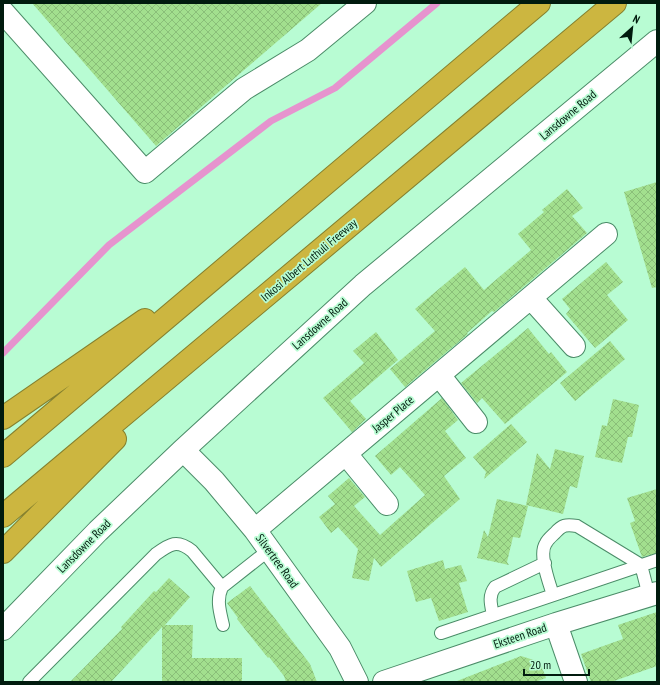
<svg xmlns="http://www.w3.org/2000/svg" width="660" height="685" font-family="'PT Sans Narrow',sans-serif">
  <defs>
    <pattern id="building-cross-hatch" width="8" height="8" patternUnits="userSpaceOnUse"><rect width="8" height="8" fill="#a2df8e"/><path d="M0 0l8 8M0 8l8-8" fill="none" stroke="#8abf79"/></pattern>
  </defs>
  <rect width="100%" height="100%" fill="#b8fcd3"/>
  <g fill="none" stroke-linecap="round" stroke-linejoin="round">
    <path stroke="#e693ce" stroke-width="7" d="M3 353 109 245 271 121 335 88 437 3"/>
  </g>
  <path fill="url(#building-cross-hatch)" d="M32 3H322L156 146Z
    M657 182V287L652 288 624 192Z
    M567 189 583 208 572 216 587 233 494 312 492 311 467 333 468 334 405 387 390 369 435 331 415 309 465 267 484 290 531 250 518 234 544 212 542 210Z
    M606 262 623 282 607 295 628 320 595 348 566 314 570 309 562 299Z
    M528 328 549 354 551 352 567 372 505 424 482 398 477 403 461 383Z
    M376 332 398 360 350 401 366 419 352 432 323 398 364 363 353 351Z
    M610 341 625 359 575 401 560 383Z
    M442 398 458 420 445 431 466 458 444 476 460 499 381 567 374 558 369 581 352 578 358 549 338 527 331 533 319 517 335 504 328 496 349 478 365 497 354 506 380 535 425 495 400 467 391 475 375 456Z
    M613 399 639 405 632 437H628L622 463 595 457 602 425 607 426Z
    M511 424 527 442 484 479 486 472 473 457Z
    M555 449 584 456 577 488 570 486 563 514 526 505 537 453 550 469Z
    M657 489V553L642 557 630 523 635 521 627 498Z
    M497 499 528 506 520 538 513 537 507 562 509 565 477 558 484 530 488 537Z
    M443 560 445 569 461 565 467 581 459 583 468 612 439 621 431 598 416 602 407 571Z
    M169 578 190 597 165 625H193L192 658H242V682H162V627L111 682H70L122 629 121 627 154 591 156 592Z
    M250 586 310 664 317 682H286L284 676 269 657 268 658 237 619 238 618 227 603Z
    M657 612V666L611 682H591L581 654 623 639 618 625Z
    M521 656 540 662 546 678 535 682H457V681Z"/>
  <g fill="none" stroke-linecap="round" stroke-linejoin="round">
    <defs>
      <path id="service" d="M553 595C549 582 538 554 546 543 548 539 552 536 555 533 562 525 566 524 577 526L641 565 649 596
        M493 615C491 605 488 596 495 587L545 563
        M223 625C220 612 216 600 222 587L269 550
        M441 633 657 560
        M29 682 156 554C170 544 177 539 192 551L222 587"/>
      <path id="minor" d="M3 12 145 172 244 89 308 50 365 3
        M531 298 574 346
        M439 375 476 422
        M183 450 214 481 255 530 340 648 357 682
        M346 454 387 504
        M255 530 606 234
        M556 624 576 682
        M3 629 98 531 183 450 363 285 657 41
        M384 682 556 624 657 593"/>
      <path id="motorway" d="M3 418 145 320
        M3 456 539 3
        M3 516 615 3
        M3 552 115 439"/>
    </defs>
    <use href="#service" stroke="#4b8c68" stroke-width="14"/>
    <use href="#minor" stroke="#4b8c68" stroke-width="24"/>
    <use href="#motorway" stroke="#85802e" stroke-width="24"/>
    <use href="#service" stroke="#fff" stroke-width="12"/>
    <use href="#minor" stroke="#fff" stroke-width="22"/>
    <use href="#motorway" stroke="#ccb640" stroke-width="22"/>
  </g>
  <g text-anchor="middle" stroke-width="3.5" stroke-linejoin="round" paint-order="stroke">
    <g font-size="12" fill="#011b0e" stroke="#b8fcd3">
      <text transform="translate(568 115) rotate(-40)" y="4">Lansdowne Road</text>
      <text transform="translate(309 260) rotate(-40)" y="4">Inkosi Albert Luthuli Freeway</text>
      <text transform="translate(320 324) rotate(-42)" y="4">Lansdowne Road</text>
      <text transform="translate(393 414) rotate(-40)" y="4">Jasper Place</text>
      <text transform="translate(84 546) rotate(-45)" y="4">Lansdowne Road</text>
      <text transform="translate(277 561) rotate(54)" y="4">Silvertree Road</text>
      <text transform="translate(520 636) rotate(-19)" y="4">Eksteen Road</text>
    </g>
  </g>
  <rect width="660" height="685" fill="none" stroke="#011b0e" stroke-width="8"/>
  <g transform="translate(632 28) rotate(27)" stroke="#b8fcd3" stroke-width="3" paint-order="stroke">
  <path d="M0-3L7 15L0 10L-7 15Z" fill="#011b0e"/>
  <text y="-6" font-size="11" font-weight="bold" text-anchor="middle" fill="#011b0e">N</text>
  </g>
  <path d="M524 669v6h65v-6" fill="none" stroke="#011b0e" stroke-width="2"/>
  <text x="530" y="669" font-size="12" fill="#011b0e" stroke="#b8fcd3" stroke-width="3" paint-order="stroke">20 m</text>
</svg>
